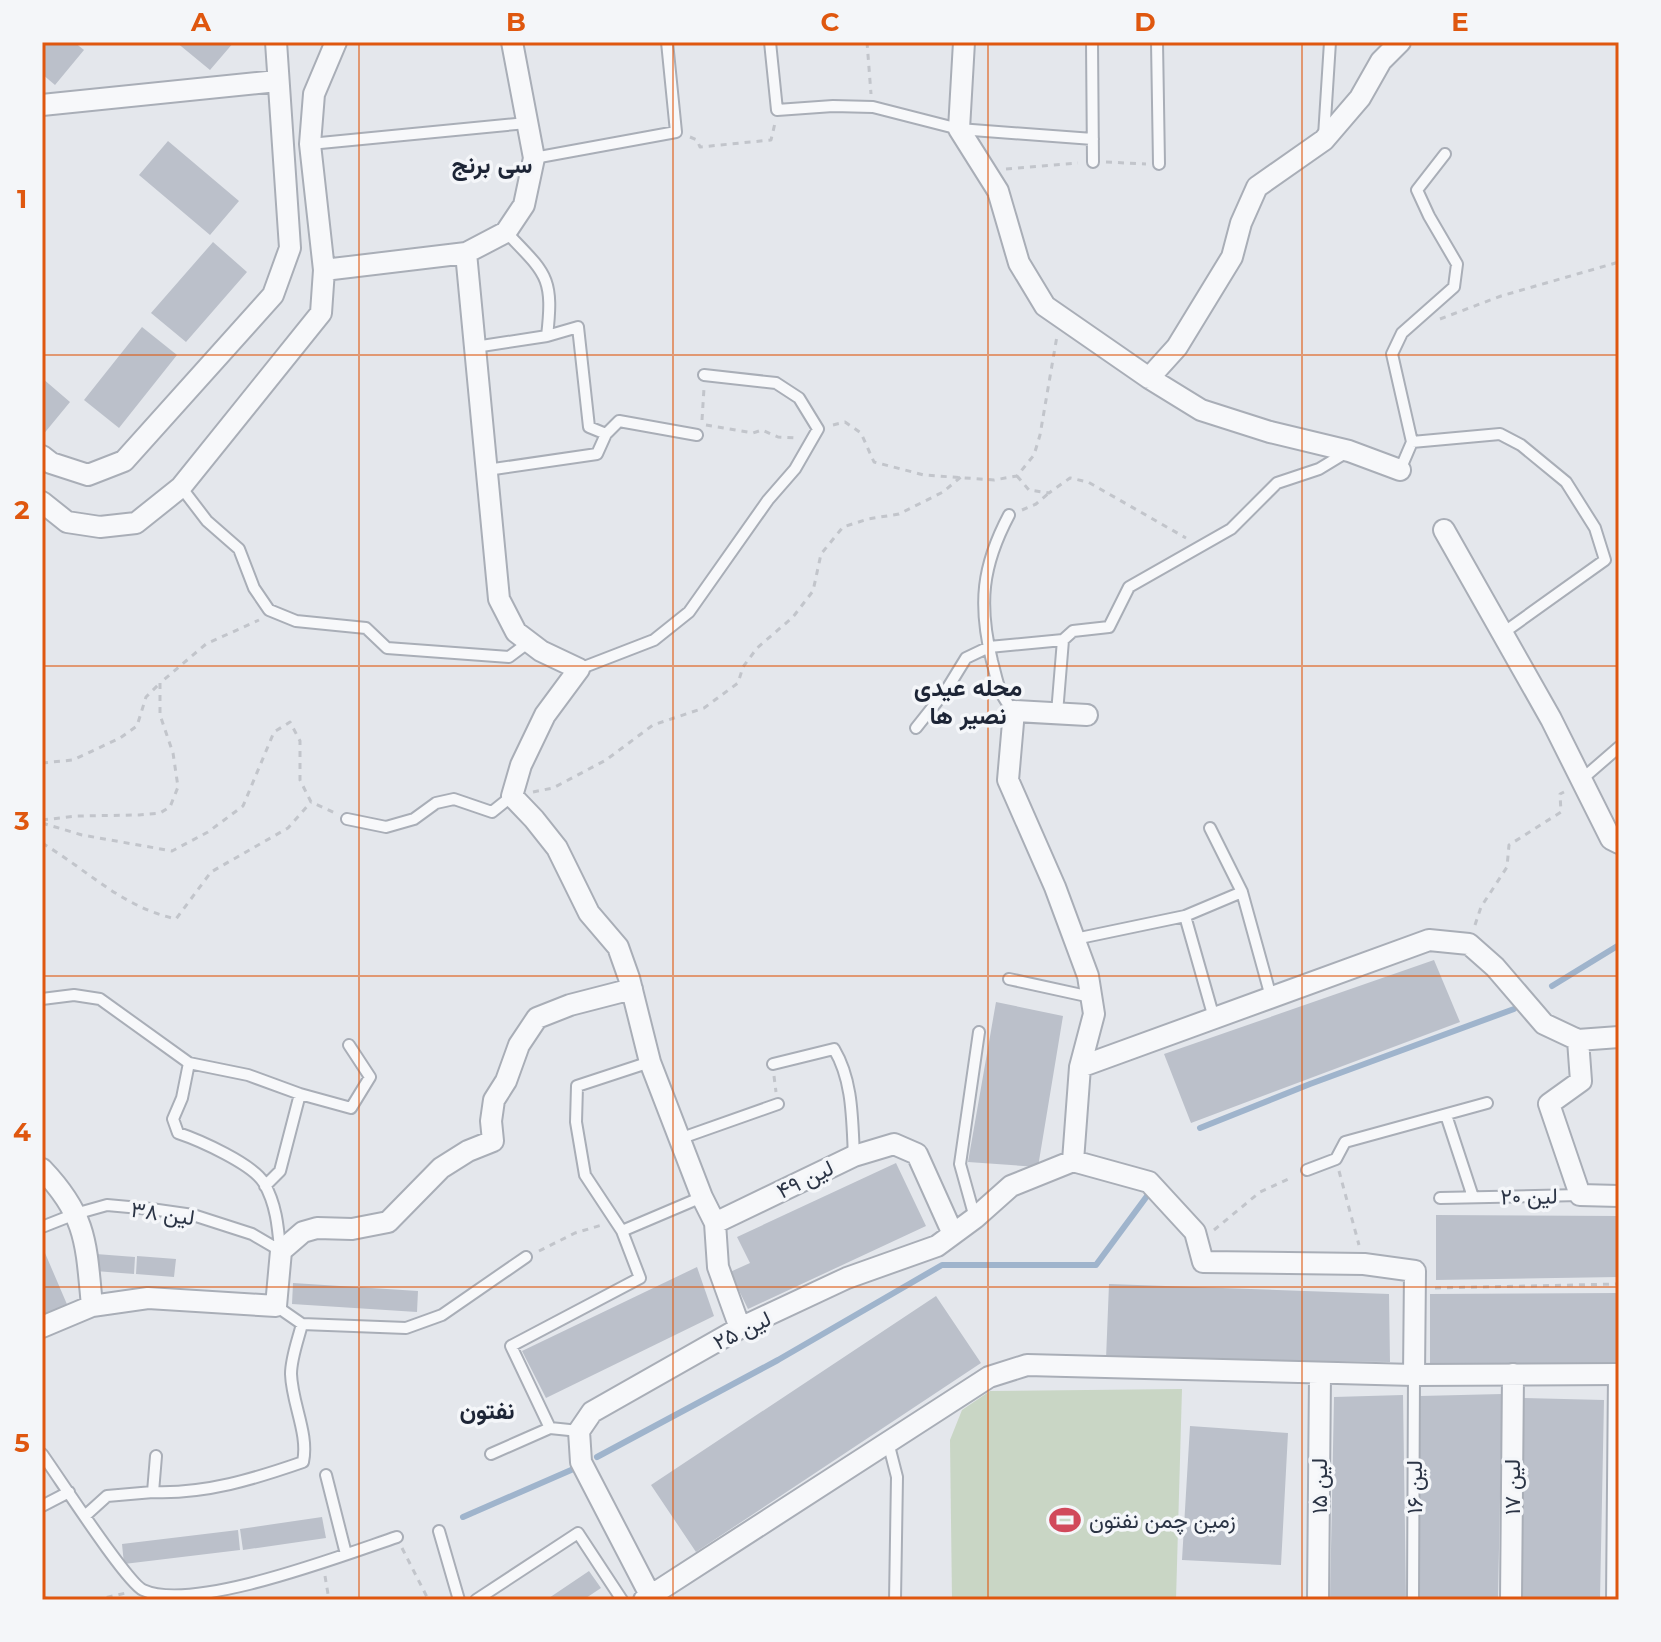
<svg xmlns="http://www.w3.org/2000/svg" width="1661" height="1642" font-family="Montserrat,Vazirmatn,sans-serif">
  <rect width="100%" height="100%" fill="#e4e7ec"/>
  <path fill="#c9d6c5" d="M1182 1389 1176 1600H952L950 1440 962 1410 990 1391Z"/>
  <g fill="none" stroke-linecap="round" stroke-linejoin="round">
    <path stroke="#9fb4cc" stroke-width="6" d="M1552 986 1619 945
      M1200 1128 1310 1084 1514 1009
      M597 1457 778 1360 942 1265H1096L1150 1192
      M463 1517 578 1467"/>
  </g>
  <path fill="#bbc0ca" d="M42 42H74L84 50 55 85 42 74Z
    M176 42H234L210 70Z
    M168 141 239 201 210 235 139 175Z
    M213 242 247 272 186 342 151 313Z
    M142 327 177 355 119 428 84 400Z
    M42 378 70 402 42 436Z
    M1434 960 1460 1022 1191 1123 1164 1054Z
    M996 1002 1063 1016 1038 1167 968 1162Z
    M896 1163 926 1226 748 1309 730 1272 750 1263 737 1237Z
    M1436 1215 1619 1216V1277L1436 1280Z
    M42 1246 69 1309 42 1320Z
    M96 1254 135 1257 134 1274 95 1271Z
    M137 1256 176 1259 174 1277 136 1274Z
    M697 1267 714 1316 546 1398 522 1351Z
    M293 1283 418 1291 417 1312 292 1304Z
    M1109 1284 1389 1294 1390 1362 1106 1359Z
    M1619 1293V1366L1430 1368V1294Z
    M936 1296 981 1363 696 1552 651 1485Z
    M1502 1394 1498 1600H1420V1396Z
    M1403 1395 1406 1600H1330L1334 1397Z
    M1523 1398 1604 1400 1600 1600H1523Z
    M1190 1426 1288 1433 1281 1565 1182 1560Z
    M322 1517 326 1538 243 1550 240 1529Z
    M238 1530 240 1550 124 1564 122 1544Z
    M589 1571 601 1588 583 1600H546Z"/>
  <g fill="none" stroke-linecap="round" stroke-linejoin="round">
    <defs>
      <path id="service" d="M770 42 777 110 833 106 873 107 959 129 1093 139
        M1092 42 1093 162
        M1157 42 1159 164
        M1324 136 1330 42
        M310 144 527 123
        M534 158 676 132 667 42
        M506 232C546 274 554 276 547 336
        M475 347 547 336 578 327 589 427 606 434
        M1412 442 1500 434 1521 445 1566 482 1595 528 1605 560 1503 633
        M487 470 597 454 606 434 619 421 697 435
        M1400 470 1412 442 1392 354 1402 333 1454 287 1457 264 1429 216 1417 190 1445 154
        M181 487 207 521 239 549 254 588 269 610 296 621 366 628 387 648 509 657 529 642
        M1009 515C982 566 978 604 992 661 998 683 998 694 1014 711
        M1063 640 1073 631 1109 627 1129 587 1231 529 1277 483 1319 469 1347 452
        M579 669 654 640 689 612 768 500 795 469 818 429 799 398 776 383 704 375
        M916 728 947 689 966 658 989 647 1063 640 1057 713
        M1581 780 1619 747
        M347 819 386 827 414 819 436 803 454 799 492 812 512 796
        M1210 828 1242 892 1271 997
        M1185 916 1214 1018
        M1075 939 1185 916 1242 892
        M1009 979 1091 997
        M42 999 74 995 100 999 189 1063 182 1098 173 1119 178 1133C199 1140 253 1164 264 1183 276 1204 278 1226 280 1249
        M189 1063 248 1075 300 1094 351 1108 370 1077 349 1045
        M773 1064 834 1049C853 1081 852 1119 854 1156
        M1446 1115 1473 1197
        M679 1139 778 1104
        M1307 1170 1336 1159 1345 1142 1487 1103
        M265 1186 280 1171 300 1094
        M1440 1198 1580 1195
        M975 1218 960 1164 979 1032
        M42 1227 75 1214 107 1205 151 1209 193 1215 252 1234 281 1251
        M622 1231 585 1175 576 1122 577 1086 650 1062
        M276 1306 302 1324 406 1328 442 1315 526 1257
        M579 1431 550 1428 511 1346 640 1278 622 1231 702 1197
        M888 1442 897 1477 895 1600
        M42 1454C58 1476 126 1582 143 1590 193 1613 343 1555 397 1537
        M491 1454 550 1428
        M326 1475 346 1554
        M153 1492C206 1494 254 1479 303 1462 309 1434 292 1404 291 1374 291 1358 298 1340 302 1324
        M42 1506 69 1492
        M86 1515 107 1496 153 1492 156 1456
        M439 1531 459 1600
        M476 1600 578 1533 622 1600
        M1413 1600 1414 1375
        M1612 1600 1614 1374"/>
      <path id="minor" d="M964 42 959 129 998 191 1019 263 1045 306 1149 378 1201 410 1270 432 1349 451 1400 470
        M42 105 277 81
        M466 253 499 599 516 632 541 651 579 669 545 715 521 765 512 796 534 819 557 848 589 913 618 947 629 978 650 1062 702 1197 715 1223
        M324 270 466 253 506 232 524 205 534 158 512 42
        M1149 378 1177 347 1232 257 1241 223 1257 187 1324 140 1360 98 1381 61 1400 42
        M42 456 51 463 88 475 124 461 273 295 290 248 276 42
        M42 502 67 522 100 527 136 523 181 487 321 313 324 270 310 144 314 94 336 42
        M1444 530 1551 719 1611 839 1619 843
        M1087 715 1014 711 1008 780 1055 887 1088 976 1094 1014 1080 1067 1073 1161 1149 1182 1195 1232 1203 1262 1364 1264 1415 1271 1414 1375
        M1578 1040 1619 1037
        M1080 1067 1429 940 1469 944 1495 967 1544 1024 1578 1040 1581 1081 1549 1104 1580 1195 1619 1196
        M42 1169C87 1216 86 1243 92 1306
        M42 1327 92 1306 148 1298 276 1306 281 1251 303 1232 317 1228 352 1229 388 1222 441 1168 468 1151 493 1141 491 1121 494 1100 506 1081 519 1045 537 1018 570 1005 632 989
        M740 1328 718 1267 715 1223 854 1156 894 1144 917 1154 953 1234
        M650 1595 581 1462 579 1431 592 1412 740 1328 847 1278 937 1246 975 1218 1011 1186 1073 1161
        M644 1600 989 1377 1027 1365 1414 1375 1619 1374
        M1318 1600 1320 1373
        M1511 1600 1513 1374"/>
    </defs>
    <use href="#service" stroke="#a9aeb7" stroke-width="14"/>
    <use href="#minor" stroke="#a9aeb7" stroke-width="24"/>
    <path stroke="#c2c5cb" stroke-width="3" stroke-dasharray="6 6" stroke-linecap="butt" d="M867 42 871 94
      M690 137 697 140 700 147 771 140 775 123
      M1106 162 1146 164
      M1006 169 1078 163
      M1440 319 1501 296 1619 262
      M702 420 704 388
      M706 425 753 433 762 430 778 437 796 438
      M833 425 845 422 861 433 874 462 924 475 994 480 1017 476 1034 455 1040 435 1057 336
      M1017 476 1029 490 1049 493 1070 478 1088 482 1186 538
      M1022 510 1036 504 1049 493
      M42 763 73 760 120 738 137 726 146 697 160 683
      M533 792 553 788 606 760 653 725 704 708 738 683 743 667 757 648 793 617 813 591 821 554 843 527 868 519 899 514 943 492 962 476
      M42 820 77 816 139 815 160 813 170 807 178 787 173 753 160 715V683L206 644 259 620
      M42 823 82 835 172 851 208 832 243 806 274 732 290 722 300 741V780L311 802 335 813
      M42 843C89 871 120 906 176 919L211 872 288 828 311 802
      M1475 925 1481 907 1507 867 1509 845 1561 812 1560 794 1564 792
      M774 1076 776 1092
      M1339 1171 1359 1245
      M1214 1230 1260 1192 1293 1177
      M539 1251 575 1233 602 1225
      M1435 1288 1619 1284
      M402 1548 428 1599 431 1600
      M325 1576 329 1600
      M42 1597 54 1600
      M95 1600 126 1593"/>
    <use href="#service" stroke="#f7f8fa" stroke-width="10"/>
    <use href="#minor" stroke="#f7f8fa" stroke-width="20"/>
  </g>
  <path fill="none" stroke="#df570f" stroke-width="2" stroke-opacity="0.55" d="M359 42V1600M673 42V1600M988 42V1600M1302 42V1600M42 355H1619M42 666H1619M42 976H1619M42 1287H1619"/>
  <defs>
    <symbol id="stadium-bare" viewBox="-9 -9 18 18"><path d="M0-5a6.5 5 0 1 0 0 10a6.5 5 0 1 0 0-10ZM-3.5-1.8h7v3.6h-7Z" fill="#d1495b" stroke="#f4f6f9" stroke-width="2.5" paint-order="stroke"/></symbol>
  </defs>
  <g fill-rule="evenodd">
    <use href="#stadium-bare" x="1043" y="1498" width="44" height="44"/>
  </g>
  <g text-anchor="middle" stroke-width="7" stroke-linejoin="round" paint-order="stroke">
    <g font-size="22" fill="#2b3445" stroke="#f4f6f9">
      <text transform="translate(805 1179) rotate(-26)" y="8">لین ۴۹</text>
      <text transform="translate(1529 1196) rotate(-1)" y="8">لین ۲۰</text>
      <text transform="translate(163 1213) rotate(8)" y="8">لین ۳۸</text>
      <text transform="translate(742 1330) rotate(-26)" y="8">لین ۲۵</text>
      <text transform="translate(1319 1486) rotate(-90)" y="8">لین ۱۵</text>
      <text transform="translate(1414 1487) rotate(-90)" y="8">لین ۱۶</text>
      <text transform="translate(1512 1487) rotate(-90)" y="8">لین ۱۷</text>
    </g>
    <g font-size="22" fill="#2b3445" stroke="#f4f6f9" text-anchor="start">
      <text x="1089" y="1528">زمین چمن نفتون</text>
    </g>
    <g font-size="24" font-weight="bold" fill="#1d2536" stroke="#f4f6f9">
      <text x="492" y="173">سی برنج</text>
      <text x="968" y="696">محله عیدی<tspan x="968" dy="28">نصیر ها</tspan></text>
      <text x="487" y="1419">نفتون</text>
    </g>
  </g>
  <rect width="1661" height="1642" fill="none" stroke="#f4f6f9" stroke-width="88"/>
  <rect x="44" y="44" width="1573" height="1554" fill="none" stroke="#df570f" stroke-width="3"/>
  <g font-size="26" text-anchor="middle" font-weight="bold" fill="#df570f">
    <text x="201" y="31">A</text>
    <text x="516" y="31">B</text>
    <text x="830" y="31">C</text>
    <text x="1145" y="31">D</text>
    <text x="1460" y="31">E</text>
    <text x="22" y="208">1</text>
    <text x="22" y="519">2</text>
    <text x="22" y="830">3</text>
    <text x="22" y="1141">4</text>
    <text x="22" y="1452">5</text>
  </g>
</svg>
